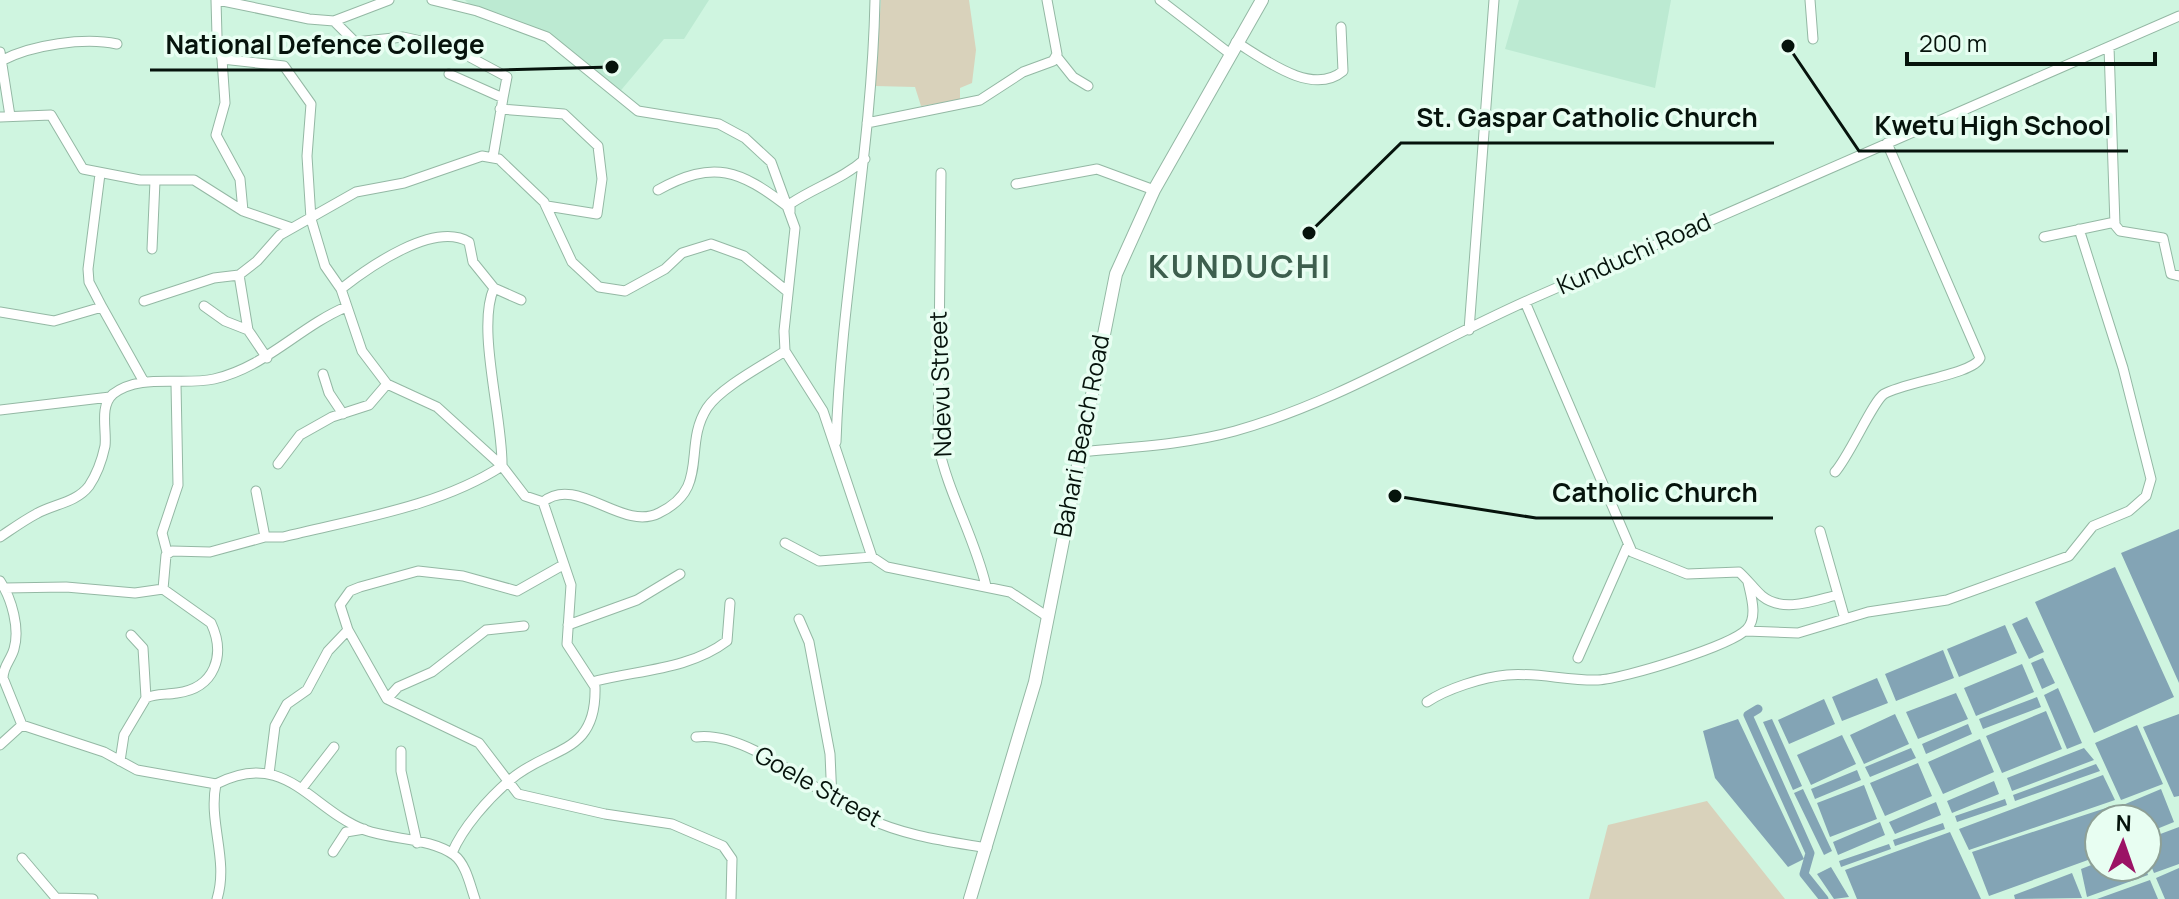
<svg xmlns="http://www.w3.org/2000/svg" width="2179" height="899" font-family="Manrope,sans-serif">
  <rect width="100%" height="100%" fill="#cff5e0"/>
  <path fill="#bcead2" d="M465 0H709L684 39H664L617 95 542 33 472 7Z
    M1519 0H1671L1655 88 1505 49Z"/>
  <path fill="#d9d2bb" d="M881 0H969L976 50 972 83 960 88V100L921 106 915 87 875 86Z
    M1707 801 1785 899H1589L1608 825Z"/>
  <path fill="#83a4b5" d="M2179 529V683L2121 553Z
    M2115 567 2174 697 2094 733 2035 602Z
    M2027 617 2044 652 2029 659 2012 624Z
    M2005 625 2017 653 1959 677 1947 649Z
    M1943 650 1954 678 1896 701 1885 674Z
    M2043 658 2055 683 2042 689 2031 663Z
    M2022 664 2034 692 1976 716 1964 688Z
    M1877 678 1888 703 1842 721 1832 697Z
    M2058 688 2082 743 2067 749 2044 695Z
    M1956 693 1968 719 1918 739 1906 712Z
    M2037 697 2041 707 1983 729 1979 719Z
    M1824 699 1835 724 1789 744 1778 720Z
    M2046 711 2062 749 2002 773 1986 736Z
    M1895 714 1909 744 1864 764 1850 735Z
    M2179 714V796L2174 797 2143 727Z
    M1738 719 1804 859 1788 867 1715 778 1703 731Z
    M1772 719 1802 786 1793 790 1763 722Z
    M1968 724 1972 734 1926 754 1922 744Z
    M2137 725 2163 784 2121 800 2095 743Z
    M1842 735 1856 764 1811 785 1797 755Z
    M1980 739 1994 772 1943 794 1928 762Z
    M1911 748 1916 758 1870 777 1865 767Z
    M2084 748 2094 760 2012 791 2007 778Z
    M1918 763 1932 796 1885 816 1870 783Z
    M2096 764 2100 771 2015 801 2013 795Z
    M1857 770 1861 780 1815 799 1811 789Z
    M2103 775 2115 800 1969 850 1959 829Z
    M1994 781 1999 794 1952 813 1947 801Z
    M1864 785 1877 819 1830 837 1817 803Z
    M1803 789 1832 851 1824 855 1794 793Z
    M2161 789 2174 822 2147 833V819H2129L2123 805Z
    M2005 799 2007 805 1957 822 1955 816Z
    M1936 802 1941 815 1895 834 1889 822Z
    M2115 805 2121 819H2099V856L1989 896 1972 852Z
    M1880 822 1885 835 1838 855 1833 842Z
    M1943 823 1945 829 1895 846 1893 840Z
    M2179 827V864L2154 873 2147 856V839Z
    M1950 832 1981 899H1857L1845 870Z
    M1889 844 1891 849 1841 867 1839 861Z
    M2099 862V867H2145L2148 875 2087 897 2081 869Z
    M1831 867 1849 897 1834 899 1817 874Z
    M2179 868V899H2165L2156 878Z
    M2072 873 2082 898 2015 899 2014 895Z
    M2150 880 2158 899H2097Z"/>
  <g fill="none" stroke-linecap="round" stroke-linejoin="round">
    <path stroke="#83a4b5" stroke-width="9" d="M1758 709 1748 715 1810 853 1804 874 1824 899"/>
    <defs>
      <path id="minor" d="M216 0 217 36 222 59 284 66 311 104 307 156 311 219 325 266 341 289 362 351 387 384 437 407 502 466 525 496 543 502 571 585 567 644 595 687C597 756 549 746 510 780 488 799 463 827 452 853
        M218 0 309 19 334 21 389 0
        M432 0 477 11 547 37 638 111 719 124 745 138 771 162 795 228 784 331 785 351 823 411 872 557 887 567 1010 592 1048 617
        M1160 0 1229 53
        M1810 0 1813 39
        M334 21 355 42 403 37 453 48 507 77 503 98
        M1236 42C1264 59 1312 97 1343 71L1341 27
        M2109 47 2115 225 2120 231 2163 238 2171 274 2179 276
        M0 52 10 116
        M1057 57 1073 77 1088 86
        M222 59 225 103 216 135 240 179 243 211
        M3 60C32 45 84 37 117 44
        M449 74 503 98 493 157
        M500 109 564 114 598 146 602 179 597 214 547 206
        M0 117 51 115 83 169 140 180H194L243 211 292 228
        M867 123 980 100 1023 72 1053 61 1057 54 1047 0
        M941 173 938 444C948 494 974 535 986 586
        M100 174 88 269 89 282 102 307
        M1016 184 1097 169 1154 190
        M658 190C714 159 740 170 788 207
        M790 212V204C815 187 843 179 865 159
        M2044 237 2115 222
        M152 249 155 181
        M341 289C369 267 434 221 469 242L473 262 494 288 521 300
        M144 301 214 278 239 275
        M1525 302 1632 552 1687 574 1739 572C1748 580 1754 589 1762 596 1783 613 1813 601 1837 595
        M204 306 225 321 248 330
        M0 312 54 321 102 307 144 382
        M1469 330 1494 0
        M267 358 248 330 239 275 257 261 280 235 356 192 404 183 482 156 499 159 544 202 572 262 599 287 625 291 665 269 682 253 711 244 744 256 788 292
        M323 374 329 393 343 414
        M0 410 110 397
        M836 442C841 294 872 149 875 0
        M1080 452C1132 447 1184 445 1235 431 1342 401 1436 340 1538 296 1752 204 1965 109 2179 16
        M278 464 300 435 332 417 369 405 387 384
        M1835 472C1850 455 1873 401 1884 394 1904 382 1974 374 1980 358L1887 143
        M543 502C577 474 622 532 659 513 711 488 682 447 707 408 721 387 764 365 785 351
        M1820 531 1845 619
        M0 537C12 529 23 521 36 514 53 504 76 503 89 486 97 474 102 460 105 446 107 431 99 406 113 394 140 373 182 386 214 379 266 367 299 327 346 307
        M265 537H283C355 519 439 507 502 466 503 418 476 328 494 288
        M785 543 819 561 872 557
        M167 552 162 533 178 485 176 384
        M563 565 517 591 463 576 418 571 360 587 350 591 340 605 348 630 387 699 479 743 518 794 605 814 672 824 723 846 732 859 731 899
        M0 581C12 599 20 629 14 649 11 660 3 666 3 678L22 725
        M5 588 66 587 135 593 163 589
        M799 619 809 642 830 754 832 800
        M568 625 637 600 680 574
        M1746 631 1798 633 1868 612 1947 600 2069 556 2093 526 2129 511 2146 496 2151 479 2123 368 2079 229
        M131 635 143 648 146 698
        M1578 658 1627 547
        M592 682C637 670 689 670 727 641L730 603
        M387 699 398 687 432 672 486 630 524 626
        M1427 702C1446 689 1483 677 1507 675 1536 672 1568 681 1598 680 1623 679 1731 646 1747 629 1758 617 1751 596 1748 582
        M696 737C750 730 819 796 867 818 905 836 946 841 987 848
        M0 745 22 725 104 752 137 770 216 784
        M401 751V771L417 843
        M120 761 124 735 146 698C156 693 166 695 177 693 215 688 226 655 211 623L163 589 166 555 172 551 210 552 265 537 256 491
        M269 774 275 726 287 704 307 690 328 651 348 630
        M303 787 334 747
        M333 852 346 832 364 829
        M22 858 56 898 93 899
        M217 899C229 860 208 823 216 784 286 748 310 809 365 830 392 840 431 838 454 855 466 864 470 885 475 899"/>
      <path id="tertiary" d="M970 899 1035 682 1116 274 1154 190 1262 0"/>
    </defs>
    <use href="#minor" stroke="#94b8a4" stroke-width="11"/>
    <use href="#tertiary" stroke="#94b8a4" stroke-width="14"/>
    <use href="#minor" stroke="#fff" stroke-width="9"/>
    <use href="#tertiary" stroke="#fff" stroke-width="12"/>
  </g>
  <g text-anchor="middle" stroke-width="7" stroke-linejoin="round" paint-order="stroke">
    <g font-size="24" fill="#06130c" stroke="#e8fef2">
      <text transform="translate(1634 254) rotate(-24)" y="8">Kunduchi Road</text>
      <text transform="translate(941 384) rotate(-92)" y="8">Ndevu Street</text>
      <text transform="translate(1082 436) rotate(-79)" y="8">Bahari Beach Road</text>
      <text transform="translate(818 787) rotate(29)" y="8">Goele Street</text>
    </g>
    <g font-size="32" font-weight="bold" letter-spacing="2" fill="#3d5f4e" stroke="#e8fef2">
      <text x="1240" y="278">KUNDUCHI</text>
    </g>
  </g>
  <path fill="none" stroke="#06130c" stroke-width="3" d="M612 67L501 70H150M1309 233L1401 143H1774M1788 46L1859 151H2128M1395 496L1536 518H1773"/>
  <g fill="#06130c" stroke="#e8fef2" stroke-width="3">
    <circle cx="612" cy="67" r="8"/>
    <circle cx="1309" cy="233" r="8"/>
    <circle cx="1788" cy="46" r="8"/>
    <circle cx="1395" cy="496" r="8"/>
  </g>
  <g font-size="26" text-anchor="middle" font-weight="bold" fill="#06130c" stroke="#e8fef2" stroke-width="7" stroke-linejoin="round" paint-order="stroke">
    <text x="325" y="54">National Defence College</text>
    <text x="1587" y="127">St. Gaspar Catholic Church</text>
    <text x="1993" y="135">Kwetu High School</text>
    <text x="1655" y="502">Catholic Church</text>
  </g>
  <g transform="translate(2123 843) rotate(2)"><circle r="38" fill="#e8fef2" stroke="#8ea096" stroke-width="2"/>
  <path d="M0-6L14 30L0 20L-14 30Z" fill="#9b1365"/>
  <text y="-12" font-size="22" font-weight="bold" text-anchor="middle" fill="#06130c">N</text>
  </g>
  <path d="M1907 52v12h248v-12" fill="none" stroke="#06130c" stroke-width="4"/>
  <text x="1919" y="52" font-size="24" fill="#06130c" stroke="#e8fef2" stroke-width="6" paint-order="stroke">200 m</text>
</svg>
